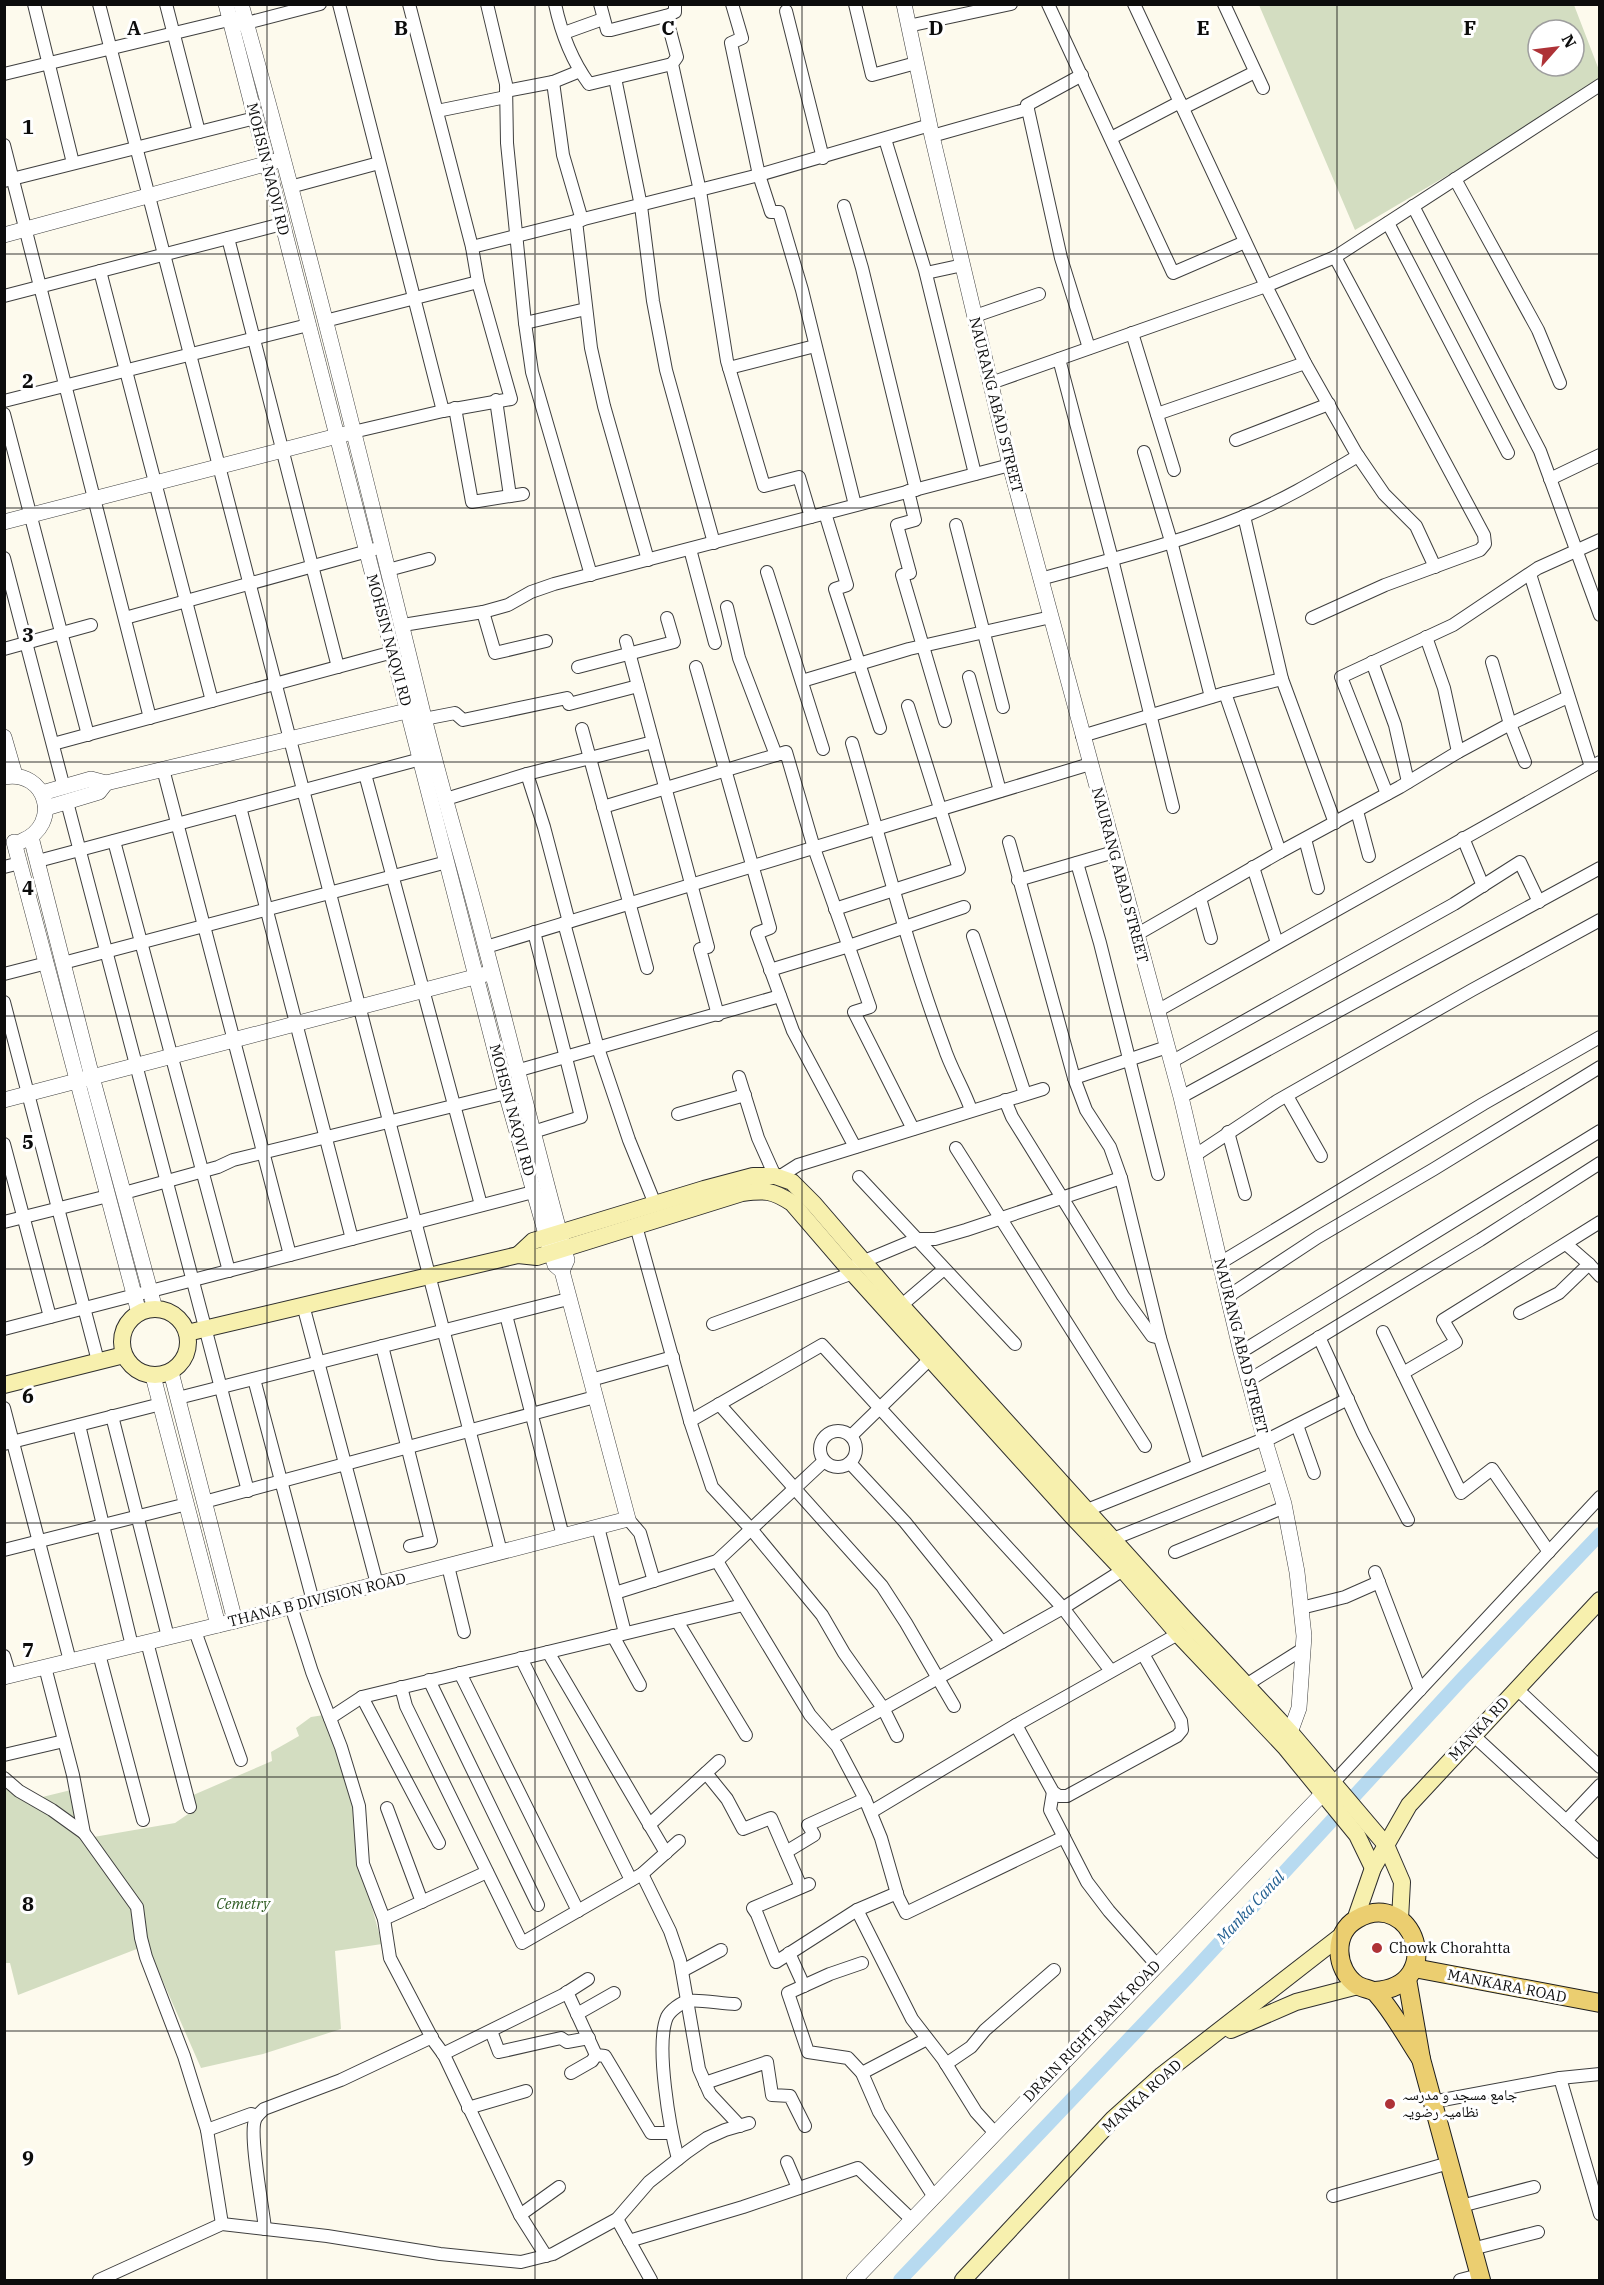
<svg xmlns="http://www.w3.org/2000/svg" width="1604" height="2285" font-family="'IBM Plex Serif','Noto Naskh Arabic',serif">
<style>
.cemetery{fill:#d3ddc1;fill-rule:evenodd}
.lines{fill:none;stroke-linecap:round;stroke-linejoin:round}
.canal{stroke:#b7daf0;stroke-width:14}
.minor-casing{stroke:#3f3f3f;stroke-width:14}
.tertiary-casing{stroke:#3f3f3f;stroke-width:16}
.secondary-casing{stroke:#2e2e2e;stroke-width:18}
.primary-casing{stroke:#1d1d1d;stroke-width:20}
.minor{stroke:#fff;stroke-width:12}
.tertiary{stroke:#fff;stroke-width:15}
.secondary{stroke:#f7f0ae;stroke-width:16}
.primary{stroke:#ebce70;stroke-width:18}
.grid{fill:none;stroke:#0c0c0c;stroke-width:1.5;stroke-opacity:0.55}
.poi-dot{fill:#ae3237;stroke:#fff;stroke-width:2}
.labels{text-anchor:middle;stroke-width:6;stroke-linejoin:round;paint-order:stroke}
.street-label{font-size:15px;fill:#0c0c0c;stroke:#fff}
.park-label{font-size:15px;font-style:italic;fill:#2f5d23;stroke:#fff}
.poi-label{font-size:15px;fill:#0c0c0c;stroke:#fff;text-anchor:start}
.water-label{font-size:16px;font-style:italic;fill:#225f91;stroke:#fff}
.grid-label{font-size:20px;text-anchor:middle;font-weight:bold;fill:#0c0c0c;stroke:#fff;stroke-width:6;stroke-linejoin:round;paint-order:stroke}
</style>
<rect width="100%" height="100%" fill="#fdfaed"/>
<g class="cemetery">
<path d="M1259,5H1574L1599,70V80L1465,165L1355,230ZM1538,30H1574V66H1538Z"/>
<path d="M324,1715L335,1741L355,1807L360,1864L382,1944L335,1951L341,2029L263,2054L201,2068L147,1945L18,1995L10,1963H5L4,1783L30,1800L71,1790L82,1839L175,1823L194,1810L191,1796L272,1761L271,1752L299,1736L296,1728L311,1717Z"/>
</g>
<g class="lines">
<path class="canal" d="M900,2280L1187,1978L1461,1680L1600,1534"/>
<defs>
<g id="minor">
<path d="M34,4L73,163"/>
<path d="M99,4L501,1552"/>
<path d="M166,4L199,132"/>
<path d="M339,4L443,411"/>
<path d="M487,4L506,84L507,143L525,323L532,372L591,575"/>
<path d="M555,4C561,32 573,62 589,84L672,64"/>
<path d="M600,4L607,30H611L669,15L675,12V4"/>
<path d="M732,4L742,38L731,43L759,175L771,212H779L802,290L855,505"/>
<path d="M855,4L872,75L916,63"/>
<path d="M1048,4L1173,273L1245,242"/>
<path d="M1134,4L1266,286L1305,363L1356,453L1384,494L1416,526L1435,567"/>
<path d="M1224,4L1263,88"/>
<path d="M786,11L823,158"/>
<path d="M666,16L677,57L672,64L700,191L727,361L764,486L799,477L811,517"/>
<path d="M239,25L320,4"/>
<path d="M908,26L1011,4"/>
<path d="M564,33L603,19"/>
<path d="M4,74L237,18"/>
<path d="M1082,75L1027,105L1061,258L1089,348"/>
<path d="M615,78L641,206L653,301L666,370L714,543"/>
<path d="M553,82L563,155L582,220"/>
<path d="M506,91L553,82L580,71"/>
<path d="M1183,108L1255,72"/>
<path d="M437,111L506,97"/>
<path d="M932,136L1028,109"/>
<path d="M1111,138L1180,102"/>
<path d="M885,139L925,270L975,474"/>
<path d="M4,145L150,718"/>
<path d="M1455,179L1538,330L1560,383"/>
<path d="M4,181L255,118"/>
<path d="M290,187L379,163"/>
<path d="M844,206L862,268L916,490"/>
<path d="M1413,206L1540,451L1600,615"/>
<path d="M576,221L591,348L604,406L648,560"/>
<path d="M1388,223L1508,453"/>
<path d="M228,238L338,667"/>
<path d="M472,247L759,175L930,125"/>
<path d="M100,271L212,701"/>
<path d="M926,273L963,265"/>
<path d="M4,296L282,224"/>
<path d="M975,316L1039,294"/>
<path d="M325,321L478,282"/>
<path d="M525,323L586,309"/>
<path d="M1132,333L1174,470"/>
<path d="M1059,359L1112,559L1173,807"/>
<path d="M729,368L815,346"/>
<path d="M991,383L1266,286L1335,257L1600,85"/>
<path d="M496,400L510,496"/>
<path d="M4,401L308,325"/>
<path d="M455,408L472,502L523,494"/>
<path d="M4,414L88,735"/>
<path d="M1157,414L1305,363"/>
<path d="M353,432L443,411L511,399L478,282L472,247L409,4"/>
<path d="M1236,440L1329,404"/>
<path d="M1144,452L1171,541L1211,697"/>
<path d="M1550,479L1600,455"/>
<path d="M908,491L915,520L897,525L910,573L902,575L945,721"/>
<path d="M825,513L847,585L835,589L880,728"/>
<path d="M1244,516L1282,679L1335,823"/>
<path d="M956,525L1003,707"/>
<path d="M690,549L715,643"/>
<path d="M4,558L64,788"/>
<path d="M388,570L429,559"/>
<path d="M767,572L823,749"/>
<path d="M1530,574L1591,767"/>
<path d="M1040,579C1109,560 1179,543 1245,516C1284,500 1322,477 1358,456"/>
<path d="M727,607L739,658L776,755"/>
<path d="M483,612L495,653L546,641"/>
<path d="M125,618L375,549"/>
<path d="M1312,618L1385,585L1480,550L1485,544L1484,535L1335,257"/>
<path d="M403,625L483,612L508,605L531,592L554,584L1010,465"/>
<path d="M1426,637L1444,688L1458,752"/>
<path d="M626,641L708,947L700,949L718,1015"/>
<path d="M4,649L91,625"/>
<path d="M1372,662L1395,725L1408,782"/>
<path d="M1492,662L1510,724L1525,762"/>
<path d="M578,667L674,642L667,618"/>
<path d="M696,667L770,928L757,933L793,1031L855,1147"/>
<path d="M969,677L1000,791"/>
<path d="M802,681L909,649L1051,617"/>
<path d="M1225,693L1280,852"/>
<path d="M424,719L455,713L463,720L567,698L569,704L638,686"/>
<path d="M582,729L647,968"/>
<path d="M1082,736L1225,693L1282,679"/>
<path d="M852,743C882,845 907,948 944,1047C951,1069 964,1089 971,1110"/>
<path d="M53,744L393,652"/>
<path d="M163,769L290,1255"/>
<path d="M365,774L481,1205"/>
<path d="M527,774L544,827L569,922"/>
<path d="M1387,794L1341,677L1453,625L1538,568L1600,540"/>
<path d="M446,799L527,774L653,742"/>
<path d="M67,802L248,1491"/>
<path d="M240,807L352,1239"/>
<path d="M603,807L786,752L814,848L870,1007L854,1012L913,1129"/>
<path d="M1357,811L1369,856"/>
<path d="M1463,838L1483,886"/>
<path d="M1305,839L1318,888"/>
<path d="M114,841L229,1271"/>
<path d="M1009,842L1074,1078L1086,1110L1110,1147L1121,1178L1160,1338L1198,1465"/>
<path d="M38,861L421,759"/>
<path d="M1077,863L1100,943L1158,1174"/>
<path d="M4,867L20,863"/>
<path d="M1253,867L1277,943"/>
<path d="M1018,880L1114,852"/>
<path d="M1200,898L1211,938"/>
<path d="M835,909L959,869L908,706"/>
<path d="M564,923L598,1048L629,1140L655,1204"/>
<path d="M1136,935L1280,852L1400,787L1458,752L1510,724L1568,697"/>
<path d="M973,936L1025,1094"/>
<path d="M486,947L1090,764"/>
<path d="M63,963L447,862"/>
<path d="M770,970L849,946L964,907"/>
<path d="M4,974L47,963"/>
<path d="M4,1002L98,1361"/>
<path d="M1157,1011L1600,762"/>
<path d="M1171,1062L1454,904L1520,862L1539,902"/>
<path d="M516,1071L780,996"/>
<path d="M739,1077L758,1138L775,1176"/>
<path d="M1074,1078L1167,1047"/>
<path d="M1287,1096L1321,1156"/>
<path d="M1181,1097L1600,868"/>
<path d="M1005,1100L1012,1117L1123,1296L1152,1336L1160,1338"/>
<path d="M678,1114L745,1095"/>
<path d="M533,1132L581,1117L534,932"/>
<path d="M1228,1132L1245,1194"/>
<path d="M4,1144L50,1317"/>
<path d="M956,1148L1145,1446"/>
<path d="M1194,1156L1277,1101L1472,990L1600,920"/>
<path d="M779,1177L798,1165L1043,1089"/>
<path d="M859,1177L1015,1344"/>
<path d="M124,1193L218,1167L233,1160L506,1093"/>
<path d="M4,1222L108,1196"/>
<path d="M636,1226L690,1421L712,1487L751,1529L822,1615L844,1653L883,1708L897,1736"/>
<path d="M1566,1244L1589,1264L1600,1276"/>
<path d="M1220,1263L1483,1104L1600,1037"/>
<path d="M857,1264L917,1239H935L966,1230L1121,1178"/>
<path d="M1227,1297L1318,1237L1434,1169L1600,1067"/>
<path d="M303,1305L377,1584"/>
<path d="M896,1310L944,1269"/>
<path d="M1520,1313L1559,1293L1589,1264"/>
<path d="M506,1315L563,1536"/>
<path d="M713,1324L853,1273"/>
<path d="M4,1329L533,1192"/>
<path d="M1383,1332L1461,1493L1492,1469L1549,1552"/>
<path d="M1319,1337L1363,1433L1408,1520"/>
<path d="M382,1346L431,1541L410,1546"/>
<path d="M1241,1352L1600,1131"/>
<path d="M1403,1373L1456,1342L1443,1320L1600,1222"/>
<path d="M254,1379L313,1601"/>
<path d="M591,1380L673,1357"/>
<path d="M1249,1380L1480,1240L1600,1163"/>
<path d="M178,1398L568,1299"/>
<path d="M719,1404L882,1586L906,1623L954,1706"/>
<path d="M4,1408L70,1661"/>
<path d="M112,1416L168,1637"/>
<path d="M690,1421L822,1345L1063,1608L1111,1671"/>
<path d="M79,1425L132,1646"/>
<path d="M1297,1425L1314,1473"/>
<circle cx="838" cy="1449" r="18"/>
<path d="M851,1436L930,1359"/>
<path d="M1265,1441L1348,1399"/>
<path d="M4,1444L161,1404"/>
<path d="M850,1463L905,1522L1002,1642"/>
<path d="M204,1502L595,1397"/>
<path d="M1087,1510L1264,1439"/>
<path d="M628,1519L640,1533L654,1581"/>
<path d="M598,1527L625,1633"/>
<path d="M1113,1539L1275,1474"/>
<path d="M4,1550L187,1504"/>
<path d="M1175,1552L1285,1507"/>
<path d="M717,1561L810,1715L837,1746L865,1799L881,1838L898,1897L906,1913L1064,1837"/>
<path d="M448,1566L464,1632"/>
<path d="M1375,1572L1420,1690"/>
<path d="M615,1593L717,1561L824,1461"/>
<path d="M291,1606L312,1672L341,1747L359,1806L363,1864L384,1919L390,1958L433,2040L444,2055L520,2215L546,2256"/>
<path d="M1301,1608L1345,1597L1379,1582"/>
<path d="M677,1621L746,1735"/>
<path d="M195,1631L241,1760"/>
<path d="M613,1636L640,1685"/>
<path d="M147,1642L190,1807"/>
<path d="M548,1652L666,1853"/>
<path d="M99,1654L143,1820"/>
<path d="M4,1656L10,1676"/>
<path d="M521,1658L631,1880"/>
<path d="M45,1667L73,1775L84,1833L137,1907L141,1938L146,1957L184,2056L207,2130L222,2224"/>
<path d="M460,1673L578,1911"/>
<path d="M429,1680L538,1905"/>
<path d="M1246,1685L1303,1649"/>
<path d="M401,1687L406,1706L522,1943L642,1874L679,1841"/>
<path d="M1517,1689L1600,1767"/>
<path d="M362,1697L439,1843"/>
<path d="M330,1718L362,1697L743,1605"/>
<path d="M1016,1725L1053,1792L1059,1796H1067L1177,1736L1182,1730L1181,1721L1143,1654"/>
<path d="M1473,1735L1600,1852"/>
<path d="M831,1738L1063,1608L1123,1570"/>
<path d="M4,1755L64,1741"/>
<path d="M706,1773L727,1799L743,1829L771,1818L801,1887"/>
<path d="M4,1778L19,1791L52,1810L84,1833"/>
<path d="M1332,1784L1600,1497"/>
<path d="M1053,1792L1050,1810L1087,1882L1109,1911L1156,1964"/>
<path d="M387,1808L422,1902"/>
<path d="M871,1812L1016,1725L1178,1634"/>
<path d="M1566,1821L1600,1785"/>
<path d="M649,1825L719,1761"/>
<path d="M786,1852L814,1835L808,1825L865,1799"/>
<path d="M642,1874L670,1931L680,1960L699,2069L710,2094L740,2126"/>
<path d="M809,1884L753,1908L757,1914L776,1962L857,1910L897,1893"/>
<path d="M857,1910L912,2019L943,2059L976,2112L995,2133"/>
<path d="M384,1919L487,1872"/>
<path d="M789,1953L804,1986"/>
<path d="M862,1963L830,1974L788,1993L808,2052L848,2058L862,2073L879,2112L934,2197"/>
<path d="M682,1971L721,1950"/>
<path d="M567,1992L596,2055L605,2056L651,2133H671"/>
<path d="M577,2014L614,1993"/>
<path d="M491,2031L499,2052L561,2038L567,2042L589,2038"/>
<path d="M443,2054L563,1995L588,1979"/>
<path d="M946,2064L971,2047L985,2030L1054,1970"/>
<path d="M571,2073L592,2061L596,2055"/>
<path d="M862,2073L927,2039"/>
<path d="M1560,2078L1600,2214"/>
<path d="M705,2083L767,2062L772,2095L790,2096L805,2126"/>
<path d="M1432,2102L1560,2078L1600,2074"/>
<path d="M468,2108L526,2091"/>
<path d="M207,2130L251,2114L257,2116"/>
<path d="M678,2159C670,2129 655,2045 667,2017C670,2011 681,2002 689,2001C697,1999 724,2004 735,2004"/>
<path d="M787,2162L798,2188"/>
<path d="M1333,2196L1449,2163"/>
<path d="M1461,2206L1534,2187"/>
<path d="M520,2215L559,2187"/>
<path d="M617,2219L651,2280"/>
<path d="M265,2229C263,2208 249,2136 255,2120C256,2116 261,2112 264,2109L341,2080L432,2037"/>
<path d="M629,2241L743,2207L858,2168L912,2220"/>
<path d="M1472,2249L1538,2232"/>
<path d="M99,2280L222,2224L327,2236L440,2254L521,2262L553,2254L617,2219L649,2182L687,2152L707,2138L725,2130L749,2123"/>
<path d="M1460,2280L1479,2275"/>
</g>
<g id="tertiary">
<path d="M241,4C306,237 364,471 421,705C440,786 465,865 485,945C513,1050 538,1155 567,1260L562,1271"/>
<path d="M904,4L932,136L1010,465L1181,1097L1241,1352L1265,1441L1284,1504L1297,1572L1304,1636L1299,1708L1287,1741"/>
<path d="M4,235L276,161"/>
<path d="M4,522L345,434"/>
<path d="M4,737L15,775"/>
<path d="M4,777C47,769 62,825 22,841"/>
<path d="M42,793L91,779L106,783L415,709"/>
<path d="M46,808L99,792L106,783"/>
<path d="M31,837L92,1077L155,1309"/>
<path d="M14,842L139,1313"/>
<path d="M4,1100L486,974"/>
<path d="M171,1372L235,1621"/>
<path d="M153,1376L218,1625"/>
<path d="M4,1677L235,1621L628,1519L562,1271L555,1265L551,1252L506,1093L226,4"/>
<path d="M854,2280L1330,1786"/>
</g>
<g id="secondary">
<path d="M518,1255L533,1241L704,1189L753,1176H775L792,1182L814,1204L901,1305L1185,1619L1290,1732L1386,1845L1402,1882L1400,1919"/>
<circle cx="155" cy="1342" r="33"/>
<path d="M187,1333L518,1255L537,1257L742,1193C765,1190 772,1190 792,1203L848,1268L1070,1514L1123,1570L1178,1634L1285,1747L1357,1835L1373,1868"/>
<path d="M4,1385L124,1355"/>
<path d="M1355,1920L1373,1868L1409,1805L1600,1600"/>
<path d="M1231,2030L1296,2002L1358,1986"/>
<path d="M963,2280L1113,2119L1162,2075L1342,1935"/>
</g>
<g id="primary">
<path d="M1414,1968L1600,2003"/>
<path d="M1407,1979L1421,2059L1481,2280"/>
<path d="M1375,1991C1448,1986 1413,1887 1357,1919C1332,1933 1335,1970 1357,1985C1363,1989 1373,1989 1377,1994C1394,2013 1407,2038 1421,2059"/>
</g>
</defs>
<use href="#minor" class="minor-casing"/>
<use href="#tertiary" class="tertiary-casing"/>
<use href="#secondary" class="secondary-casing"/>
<use href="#primary" class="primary-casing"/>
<use href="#minor" class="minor"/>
<use href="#tertiary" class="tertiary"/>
<use href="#secondary" class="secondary"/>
<use href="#primary" class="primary"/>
</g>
<path class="grid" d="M267,4V2280M535,4V2280M802,4V2280M1069,4V2280M1337,4V2280M4,254H1600M4,508H1600M4,762H1600M4,1016H1600M4,1269H1600M4,1523H1600M4,1777H1600M4,2031H1600"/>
<g class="poi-dot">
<circle cx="1377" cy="1948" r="6"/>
<circle cx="1390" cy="2104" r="6"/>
</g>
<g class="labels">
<g class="street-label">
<text transform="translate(268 169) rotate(76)" y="5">MOHSIN NAQVI RD</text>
<text transform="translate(996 405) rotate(76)" y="5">NAURANG ABAD STREET</text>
<text transform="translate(389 640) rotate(75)" y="5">MOHSIN NAQVI RD</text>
<text transform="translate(1120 875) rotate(75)" y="5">NAURANG ABAD STREET</text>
<text transform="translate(512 1110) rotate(75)" y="5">MOHSIN NAQVI RD</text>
<text transform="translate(1241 1346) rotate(76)" y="5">NAURANG ABAD STREET</text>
<text transform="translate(317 1600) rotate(-14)" y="5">THANA B DIVISION ROAD</text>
<text transform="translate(1479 1729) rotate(-47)" y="5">MANKA RD</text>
<text transform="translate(1507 1986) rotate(11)" y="5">MANKARA ROAD</text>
<text transform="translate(1092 2031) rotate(-46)" y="5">DRAIN RIGHT BANK ROAD</text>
<text transform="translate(1142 2096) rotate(-42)" y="5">MANKA ROAD</text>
</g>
<g class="park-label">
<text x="243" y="1909">Cemetry</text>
</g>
<g class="poi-label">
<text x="1389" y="1953">Chowk Chorahtta</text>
<text x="1402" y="2100">جامع مسجد و مدرسہ<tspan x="1402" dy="17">نظامیہ رضویہ</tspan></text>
</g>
<g class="water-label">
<text transform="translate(1250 1907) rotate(-47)" y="6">Manka Canal</text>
</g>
</g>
<g class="grid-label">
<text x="134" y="35">A</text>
<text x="401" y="35">B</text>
<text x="668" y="35">C</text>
<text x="936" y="35">D</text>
<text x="1203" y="35">E</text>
<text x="1470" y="35">F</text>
<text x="28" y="134">1</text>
<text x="28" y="388">2</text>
<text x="28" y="642">3</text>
<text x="28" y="895">4</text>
<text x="28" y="1149">5</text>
<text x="28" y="1403">6</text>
<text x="28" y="1657">7</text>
<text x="28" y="1911">8</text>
<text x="28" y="2165">9</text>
</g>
<rect width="1604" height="2285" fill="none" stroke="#0c0c0c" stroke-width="12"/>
<g transform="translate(1556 48) rotate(62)"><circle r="28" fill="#ffffff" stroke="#9e9e9e" stroke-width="1.5"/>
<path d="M0-4.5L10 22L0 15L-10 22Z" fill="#ae3237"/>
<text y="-9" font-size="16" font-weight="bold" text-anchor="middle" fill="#0c0c0c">N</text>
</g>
</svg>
